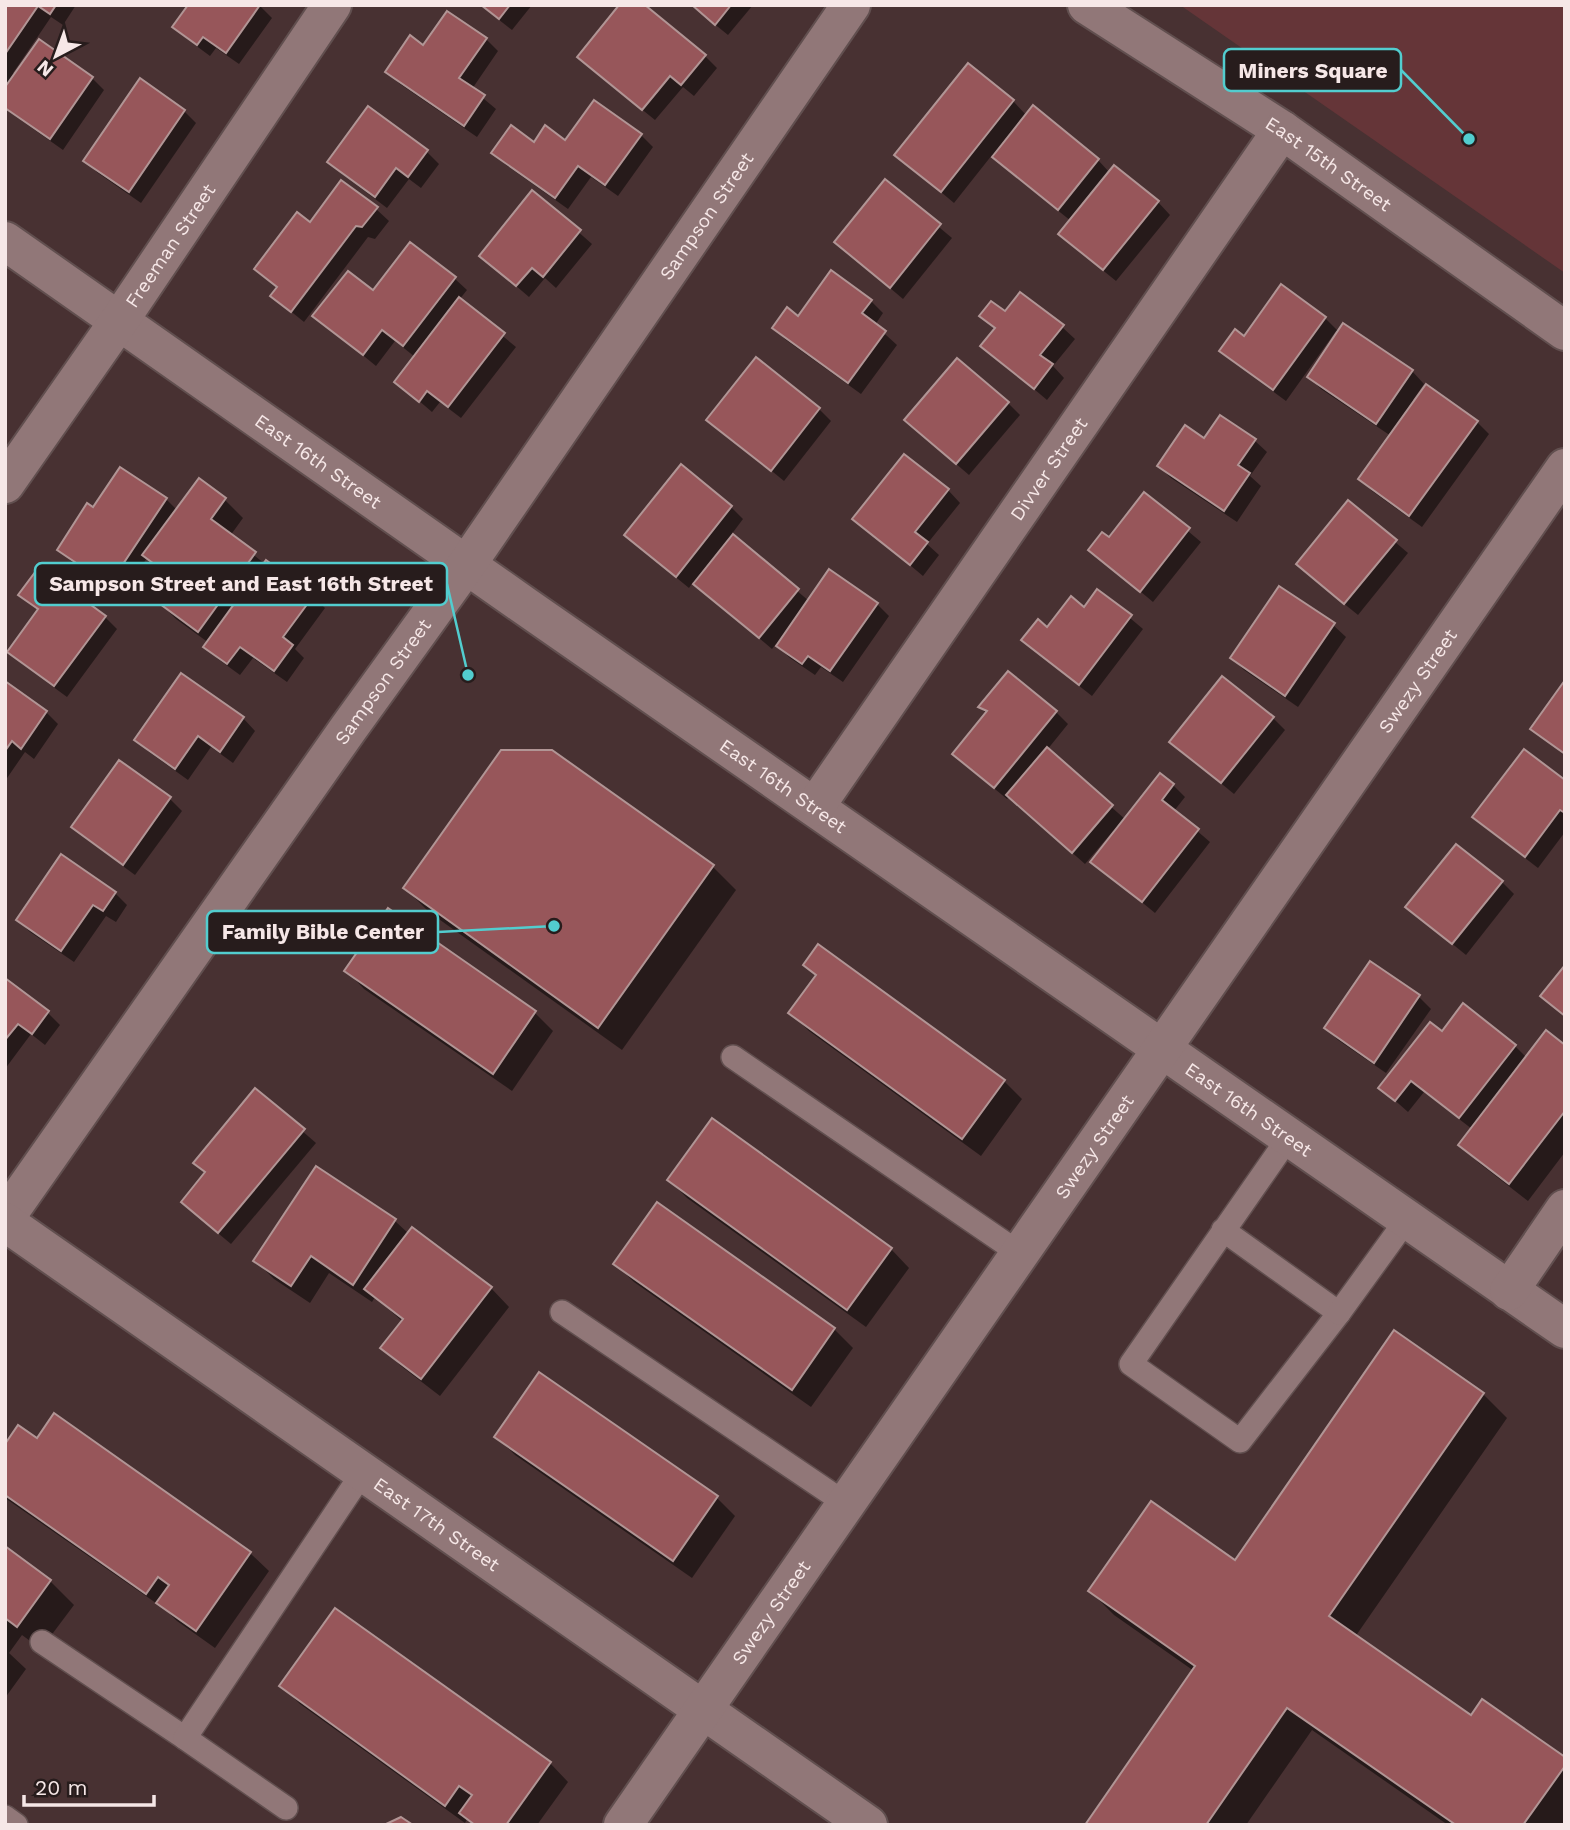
<svg xmlns="http://www.w3.org/2000/svg" width="1570" height="1830" font-family="'Work Sans',sans-serif">
<style>
.green{fill:#653538}
.shadow{fill:#0007}
.building{fill:#97565a;stroke:#b19595;stroke-width:2}
.lines{fill:none;stroke-linecap:round;stroke-linejoin:round}
.lane-casing{stroke:#614f4f;stroke-width:26}
.street-casing{stroke:#614f4f;stroke-width:42}
.lane{stroke:#917778;stroke-width:23}
.street{stroke:#917778;stroke-width:38}
.labels{text-anchor:middle;stroke-width:5;stroke-linejoin:round;paint-order:stroke}
.street-label{font-size:19px;fill:#f6e7e7;stroke:#271c1c}
.leader{fill:none;stroke:#52cdcf;stroke-width:2.5}
.callout-dot{fill:#52cdcf;stroke:#271c1c;stroke-width:2.5}
.callout{fill:#271c1c;stroke:#52cdcf;stroke-width:2.5}
.callout-label{font-size:21px;text-anchor:middle;font-weight:bold;fill:#f6e7e7}
</style>
<rect width="100%" height="100%" fill="#483132"/>
<path class="green" d="M1180,5H1565V273Z"/>
<g class="shadow">
<path d="M5,5H76L63,25L51,17L13,73L92,78L104,90L63,150L5,109Z"/>
<path d="M259,5L272,18L239,64L216,48L210,56L187,39L175,27Z"/>
<path d="M480,5H532L512,30Z"/>
<path d="M691,5H753L728,35Z"/>
<path d="M486,39L498,51L472,89L496,109L477,137L400,84L388,72L424,47Z"/>
<path d="M705,56L717,68L694,96L683,87L655,120L592,69Z"/>
<path d="M1013,101L1027,116L1098,160L1110,173L1158,202L1170,215L1116,281L1073,246L1071,221L1006,169L992,155L954,203L897,155Z"/>
<path d="M184,111L196,123L141,203L98,173L85,161Z"/>
<path d="M641,135L653,147L618,196L591,177L568,209L506,165L494,153L534,144Z"/>
<path d="M427,152L439,164L421,188L409,179L387,208L342,174L330,162Z"/>
<path d="M885,182L952,238L903,299L836,242Z"/>
<path d="M533,192L592,244L556,288L545,278L529,297L481,256Z"/>
<path d="M376,209L389,221L375,239L368,237L304,322L272,296L278,289L256,269L311,224Z"/>
<path d="M454,278L467,290L459,300L516,347L461,418L440,402L432,412L396,381L415,357L395,341L376,366L315,316L373,292Z"/>
<path d="M871,301L883,313L875,325L897,345L861,394L786,340L774,328L798,318Z"/>
<path d="M1006,313L1062,327L1075,339L1053,366L1064,378L1047,400L983,346L995,329L981,316Z"/>
<path d="M1325,318L1339,332L1412,371L1424,384L1413,400L1477,422L1489,434L1422,527L1372,491L1360,478L1391,436L1321,389L1309,377L1338,333L1336,331L1286,401L1234,363L1222,351L1245,338Z"/>
<path d="M1008,403L1020,415L969,475L919,432Z"/>
<path d="M819,409L831,421L784,481L709,420Z"/>
<path d="M1254,440L1267,452L1250,476L1261,486L1237,522L1171,478L1159,466L1205,441Z"/>
<path d="M199,481L225,500L243,518L230,536L265,564L313,596L325,608L295,649L304,658L287,682L253,658L240,675L218,659L206,647L209,643L176,619L158,601L173,581L147,558L122,595L71,561L59,549L94,510L166,499L177,510Z"/>
<path d="M948,490L960,503L927,544L939,555L923,576L855,519Z"/>
<path d="M1145,495L1201,542L1153,602L1091,550L1109,540Z"/>
<path d="M1348,502L1408,553L1358,615L1310,576Z"/>
<path d="M731,507L743,519L731,535L809,601L877,604L889,616L843,682L821,667L815,675L790,658L776,644L772,649L693,582L689,588L639,547Z"/>
<path d="M1098,591L1143,629L1092,696L1036,652L1024,640L1084,609Z"/>
<path d="M21,594L105,617L117,629L67,697L22,664L10,652L39,611Z"/>
<path d="M1333,625L1346,637L1298,707L1244,670L1232,658Z"/>
<path d="M1565,683V756L1532,728Z"/>
<path d="M5,684L46,712L58,724L34,759L25,752L5,781Z"/>
<path d="M980,707L1056,712L1068,724L1047,750L1126,820L1173,785L1185,797L1174,811L1210,842L1155,913L1093,862L1116,833L1113,831L1085,864L1009,797L1007,799L967,766L987,714Z"/>
<path d="M243,718L255,731L233,763L211,747L188,780L149,752L136,740Z"/>
<path d="M1273,718L1285,730L1234,794L1171,742Z"/>
<path d="M120,763L170,799L182,811L135,875L86,839L73,827Z"/>
<path d="M1565,782V832L1538,868L1487,829L1475,817Z"/>
<path d="M712,866L736,890L622,1050L429,912L405,888Z"/>
<path d="M1502,882L1514,894L1466,955L1407,907Z"/>
<path d="M115,893L127,905L116,922L106,916L74,962L30,932L18,920Z"/>
<path d="M1371,963L1419,997L1431,1009L1386,1073L1338,1040L1326,1028Z"/>
<path d="M805,965L1004,1081L1022,1099L981,1156L809,1031L791,1013L817,977Z"/>
<path d="M346,970L535,1013L553,1031L512,1091L364,989Z"/>
<path d="M5,981L48,1013L60,1025L45,1045L31,1034L5,1069Z"/>
<path d="M1515,1046L1527,1058L1565,1047V1152L1528,1201L1479,1163L1460,1144L1472,1129L1424,1092L1408,1112L1381,1088Z"/>
<path d="M255,1090L316,1143L231,1244L195,1214L206,1173Z"/>
<path d="M317,1169L395,1221L409,1234L491,1288L509,1307L440,1396L401,1366L383,1348L403,1322L375,1297L372,1302L329,1273L310,1303L274,1279L256,1261Z"/>
<path d="M669,1180L891,1249L909,1268L866,1327L687,1198Z"/>
<path d="M657,1205L834,1329L853,1348L811,1407L634,1282L615,1264Z"/>
<path d="M539,1374L717,1498L735,1516L692,1578L515,1455L497,1437Z"/>
<path d="M1483,1394L1507,1418L1355,1637L1472,1717L1565,1760L1564,1825H1448L1312,1730L1246,1825H1087L1194,1671L1114,1615L1090,1591L1236,1562Z"/>
<path d="M37,1440L250,1553L269,1571L215,1648L177,1621L166,1610L5,1498V1447Z"/>
<path d="M5,1549L50,1581L74,1605L41,1649L22,1635L9,1653L26,1669L5,1698Z"/>
<path d="M282,1686L550,1763L568,1782L537,1825H473L467,1819L465,1823L300,1704Z"/>
</g>
<g class="building">
<path d="M5,5H56L50,14L38,6L5,54Z"/>
<path d="M188,5H260L226,53L203,37L197,45L172,27Z"/>
<path d="M481,5H510L499,19Z"/>
<path d="M619,5H645L706,55L681,85L670,76L642,110L577,57Z"/>
<path d="M692,5H731L715,25Z"/>
<path d="M447,11L487,38L459,78L485,95L464,126L385,72L410,35L423,45Z"/>
<path d="M39,39L93,77L50,139L5,108V87Z"/>
<path d="M968,63L1014,100L941,192L894,155Z"/>
<path d="M140,78L185,110L129,192L83,161Z"/>
<path d="M594,100L642,134L605,185L578,166L555,198L491,153L511,125L534,142L545,125L565,140Z"/>
<path d="M1033,105L1099,159L1058,210L992,157Z"/>
<path d="M368,106L428,150L408,177L396,168L375,197L327,162Z"/>
<path d="M1114,165L1159,201L1103,270L1058,234Z"/>
<path d="M885,179L941,224L890,288L834,242Z"/>
<path d="M341,180L378,207L362,227L356,226L291,312L270,296L277,287L254,269L297,212L310,222Z"/>
<path d="M532,190L581,230L543,277L532,268L516,286L479,256Z"/>
<path d="M410,242L456,277L403,346L382,330L363,355L312,316L348,271L373,290Z"/>
<path d="M831,270L872,300L862,313L886,331L848,383L772,328L787,307L798,316Z"/>
<path d="M1281,284L1326,317L1273,390L1219,351L1235,329L1244,336Z"/>
<path d="M1020,292L1064,325L1040,355L1053,364L1034,389L980,346L995,328L979,316L991,301L1005,311Z"/>
<path d="M459,297L505,333L448,407L427,391L419,402L394,382Z"/>
<path d="M1343,323L1413,370L1376,424L1307,377Z"/>
<path d="M756,357L820,408L771,471L706,420Z"/>
<path d="M957,358L1009,402L956,464L904,420Z"/>
<path d="M1426,384L1478,421L1409,516L1358,479Z"/>
<path d="M1220,415L1256,439L1238,465L1250,473L1224,511L1157,466L1185,425L1204,438Z"/>
<path d="M904,454L949,489L915,532L928,542L910,565L852,519Z"/>
<path d="M681,464L732,506L676,577L624,535Z"/>
<path d="M120,467L167,498L109,585L57,550L87,503L93,507Z"/>
<path d="M199,478L226,498L211,519L256,552L198,632L156,601L173,578L142,555Z"/>
<path d="M1144,492L1190,528L1140,592L1088,550L1102,532L1109,537Z"/>
<path d="M1348,500L1397,540L1344,604L1296,564Z"/>
<path d="M733,534L799,589L759,638L693,584Z"/>
<path d="M266,560L314,595L283,637L293,645L274,671L240,647L227,664L203,647Z"/>
<path d="M39,567L106,616L54,686L7,652L38,609L18,595Z"/>
<path d="M829,569L878,603L830,671L808,656L802,664L776,646Z"/>
<path d="M1279,586L1335,623L1285,696L1230,658Z"/>
<path d="M1097,589L1132,615L1079,685L1021,640L1038,619L1047,627L1071,596L1084,607Z"/>
<path d="M1008,671L1057,711L994,788L952,754L987,711L978,707Z"/>
<path d="M181,673L244,717L220,752L198,736L175,769L134,740Z"/>
<path d="M1222,676L1274,717L1221,783L1169,742Z"/>
<path d="M1565,680V754L1530,729Z"/>
<path d="M5,681L47,711L21,749L12,741L5,751Z"/>
<path d="M1047,747L1113,805L1072,853L1006,795Z"/>
<path d="M1524,749L1565,780V813L1560,810L1525,857L1472,817Z"/>
<path d="M501,750H552L714,865L598,1028L403,888Z"/>
<path d="M119,760L171,797L123,865L71,827Z"/>
<path d="M1160,773L1174,784L1162,800L1199,829L1142,902L1090,862Z"/>
<path d="M1456,844L1503,881L1452,944L1405,907Z"/>
<path d="M61,854L116,892L103,911L93,905L61,951L16,920Z"/>
<path d="M388,908L536,1011L493,1074L344,971Z"/>
<path d="M818,944L1005,1080L962,1139L788,1013L816,975L803,965Z"/>
<path d="M1370,961L1420,995L1374,1063L1324,1028Z"/>
<path d="M1565,965V1016L1540,996Z"/>
<path d="M5,978L49,1011L32,1034L18,1024L5,1040Z"/>
<path d="M1463,1003L1516,1045L1459,1118L1411,1081L1395,1101L1378,1088L1430,1022L1442,1031Z"/>
<path d="M1546,1030L1565,1045V1111L1509,1184L1458,1145Z"/>
<path d="M255,1088L305,1129L218,1233L181,1202L205,1172L193,1163Z"/>
<path d="M712,1118L892,1248L847,1310L667,1180Z"/>
<path d="M316,1166L396,1219L353,1285L311,1256L291,1286L253,1261Z"/>
<path d="M657,1202L835,1328L792,1390L613,1264Z"/>
<path d="M412,1227L492,1287L421,1379L380,1348L403,1319L364,1289Z"/>
<path d="M1394,1330L1484,1393L1329,1616L1471,1715L1482,1699L1565,1757V1766L1523,1825H1456L1287,1708L1206,1825H1085L1195,1666L1088,1591L1151,1501L1235,1560Z"/>
<path d="M539,1372L718,1496L673,1561L494,1437Z"/>
<path d="M54,1413L251,1552L196,1631L156,1603L169,1585L158,1577L146,1594L5,1495V1444L18,1425L37,1438Z"/>
<path d="M5,1546L51,1580L17,1627L5,1618Z"/>
<path d="M335,1608L551,1762L506,1825H475L459,1813L472,1795L459,1786L445,1806L279,1686Z"/>
<path d="M401,1817L413,1825H384Z"/>
</g>
<g class="lines">
<defs>
<g id="lane">
<path d="M733,1057L1019,1253"/>
<path d="M1223,1230L1339,1313L1240,1441L1131,1364L1289,1137"/>
<path d="M562,1312L845,1503"/>
<path d="M1339,1313L1407,1219"/>
<path d="M42,1642L185,1738"/>
<path d="M286,1808L185,1738L363,1472"/>
<path d="M5,1817L16,1825"/>
</g>
<g id="street">
<path id="s1" d="M1087,5L1282,130L1565,331"/>
<path id="s2" d="M5,241L525,606L1565,1329"/>
<path id="s3" d="M5,484L119,321L332,5"/>
<path id="s4" d="M815,807L1282,130"/>
<path id="s5" d="M5,1218L348,729L467,564L851,5"/>
<path id="s6" d="M5,1222L868,1825"/>
<path d="M1509,1291L1565,1209"/>
<path id="s7" d="M623,1825L1565,468"/>
</g>
</defs>
<use href="#lane" class="lane-casing"/>
<use href="#street" class="street-casing"/>
<use href="#lane" class="lane"/>
<use href="#street" class="street"/>
</g>
<g class="labels">
<g class="street-label">
<text dy="7" stroke="none"><textPath href="#s1" startOffset="289">East 15th Street</textPath></text>
<text dy="7" stroke="none"><textPath href="#s5" startOffset="1223">Sampson Street</textPath></text>
<text dy="7" stroke="none"><textPath href="#s3" startOffset="290">Freeman Street</textPath></text>
<text dy="7" stroke="none"><textPath href="#s2" startOffset="383">East 16th Street</textPath></text>
<text dy="7" stroke="none"><textPath href="#s4" startOffset="411">Divver Street</textPath></text>
<text dy="7" stroke="none"><textPath href="#s7" startOffset="1393">Swezy Street</textPath></text>
<text dy="7" stroke="none"><textPath href="#s5" startOffset="656">Sampson Street</textPath></text>
<text dy="7" stroke="none"><textPath href="#s2" startOffset="950">East 16th Street</textPath></text>
<text dy="7" stroke="none"><textPath href="#s2" startOffset="1517">East 16th Street</textPath></text>
<text dy="7" stroke="none"><textPath href="#s7" startOffset="826">Swezy Street</textPath></text>
<text dy="7" stroke="none"><textPath href="#s6" startOffset="527">East 17th Street</textPath></text>
<text dy="7" stroke="none"><textPath href="#s7" startOffset="259">Swezy Street</textPath></text>
</g>
</g>
<path class="leader" d="M1469 139L1401 70M468 675L447 584M554 926L438 932"/>
<g class="callout-dot">
<circle cx="1469" cy="139" r="7"/>
<circle cx="468" cy="675" r="7"/>
<circle cx="554" cy="926" r="7"/>
</g>
<g class="callout">
<rect x="1224" y="49" width="177" height="42" rx="7"/>
<rect x="35" y="563" width="412" height="42" rx="7"/>
<rect x="207" y="911" width="231" height="42" rx="7"/>
</g>
<g class="callout-label">
<text x="1313" y="78">Miners Square</text>
<text x="241" y="591">Sampson Street and East 16th Street</text>
<text x="323" y="939">Family Bible Center</text>
</g>
<rect width="1570" height="1830" fill="none" stroke="#f6e7e7" stroke-width="14"/>
<g transform="translate(56 56) rotate(221)" stroke="#271c1c" stroke-width="5" paint-order="stroke">
<path d="M0-5L12 26L0 18L-12 26Z" fill="#f6e7e7"/>
<text y="-10" font-size="19" font-weight="bold" text-anchor="middle" fill="#f6e7e7">N</text>
</g>
<path d="M24 1795v10h130v-10" fill="none" stroke="#f6e7e7" stroke-width="3.5"/>
<text x="35" y="1795" font-size="21" fill="#f6e7e7" stroke="#271c1c" stroke-width="5" paint-order="stroke">20 m</text>
</svg>
